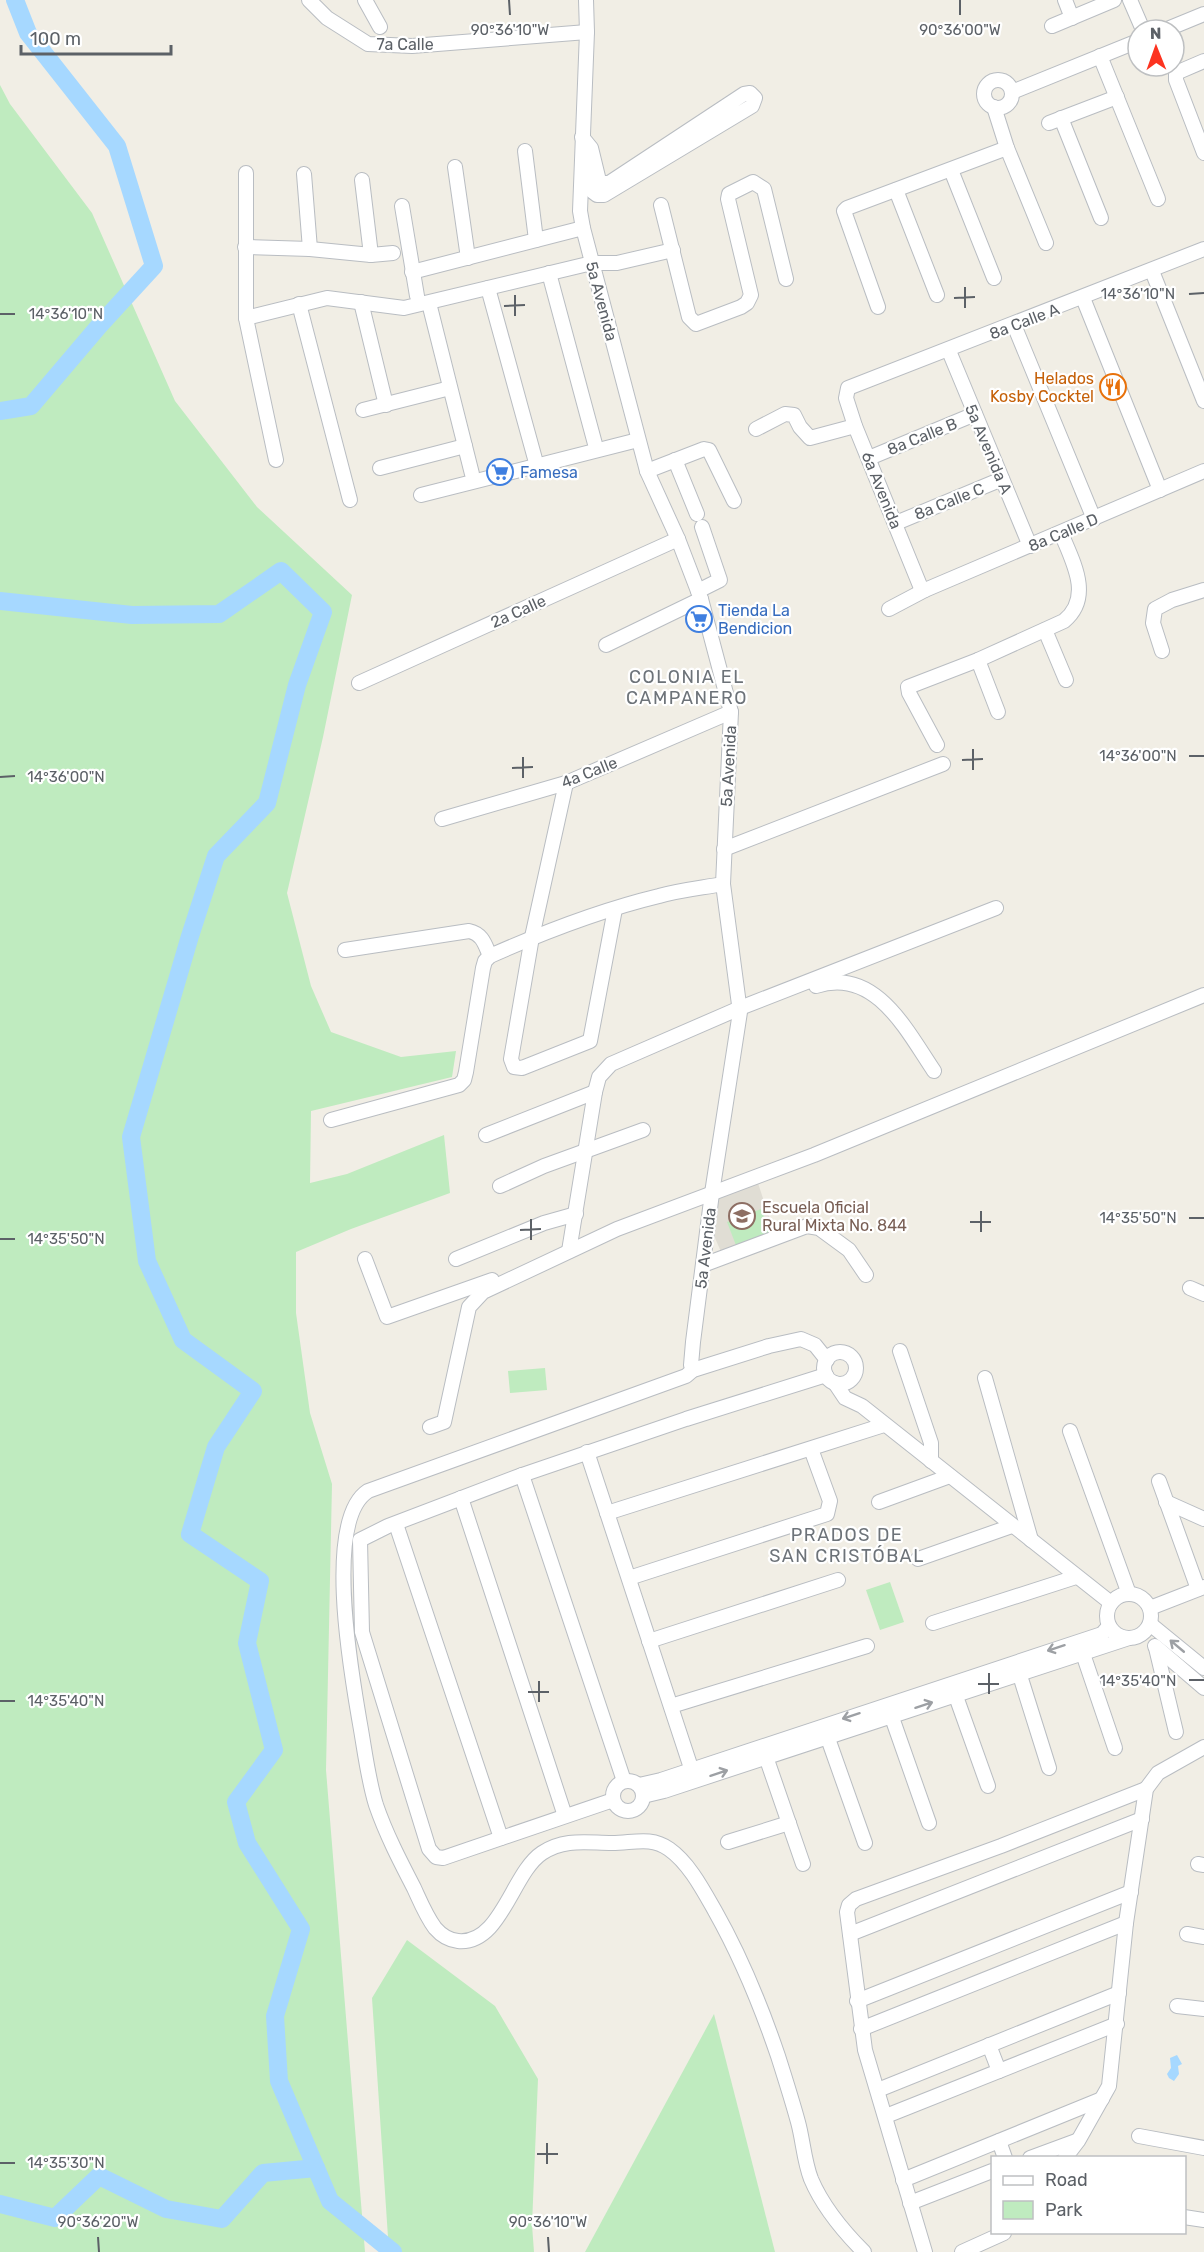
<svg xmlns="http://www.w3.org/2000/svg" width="1204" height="2252" font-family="Rubik,sans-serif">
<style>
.education{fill:#e0ddd4}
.green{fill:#bfebbf}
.water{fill:#a6d8ff}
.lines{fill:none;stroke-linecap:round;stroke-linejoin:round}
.river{stroke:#a6d8ff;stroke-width:18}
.minor-casing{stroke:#b9bdc2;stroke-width:16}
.minor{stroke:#fff;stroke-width:14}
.oneway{stroke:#9da0a4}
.ticks{fill:none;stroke:#5c6167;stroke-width:2}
.labels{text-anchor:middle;stroke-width:4.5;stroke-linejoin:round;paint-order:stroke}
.street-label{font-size:16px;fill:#5c6167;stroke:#fff}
.food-label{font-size:16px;fill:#c56008;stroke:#fff;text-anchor:end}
.shop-label{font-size:16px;fill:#366cbe;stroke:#fff;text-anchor:start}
.education-label{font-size:16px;fill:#785e54;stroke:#fff;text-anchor:start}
.neighbourhood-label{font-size:18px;letter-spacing:1.5px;fill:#6d7379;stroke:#fff}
.ticks-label{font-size:15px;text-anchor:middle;fill:#5c6167;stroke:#fff;stroke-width:4.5;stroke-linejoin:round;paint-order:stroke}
</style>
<rect width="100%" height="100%" fill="#f1eee5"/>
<path class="education" d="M757,1180L775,1235L722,1254L715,1238L714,1197Z"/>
<g class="green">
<path d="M0,85L10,104L92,213L175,401L257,507L352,595L323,737L287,893L311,986L331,1032L401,1057L456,1051L452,1077L311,1111L310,1183L347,1174L444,1135L450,1193L351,1229L296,1252V1313L310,1413L332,1484L326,1770L365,2252H0Z"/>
<path d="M761,1209L772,1235L737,1248L727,1222Z"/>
<path d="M545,1368L547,1390L510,1393L508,1371Z"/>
<path d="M890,1582L904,1622L880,1630L866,1590Z"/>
<path d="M407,1940L495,2006L538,2079L532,2225L534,2252H389L372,1998Z"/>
<path d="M714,2014L775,2252H585Z"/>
</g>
<path class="water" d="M1177,2055L1182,2064L1178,2066L1179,2074L1174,2081L1169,2078L1167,2074L1171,2068L1170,2058Z"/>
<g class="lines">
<g class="river">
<path d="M0,411L31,406L99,326L154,266L117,146L28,33L15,0"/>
<path d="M0,601L132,615L219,614L281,571L323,612L297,685L267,803L216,856L190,936L131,1137L147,1261L183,1340L253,1391L216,1447L190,1534L260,1581L247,1643L274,1750L236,1802L247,1843L301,1929L275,2016L279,2081L330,2201L393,2252"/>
<path d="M0,2204L55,2218L99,2176L166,2209L222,2219L263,2173L316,2168"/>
</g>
<defs>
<g id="minor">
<path d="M309,0L327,18L368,44L412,46L587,32"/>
<path d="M365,0L380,27"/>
<path d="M586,0L587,32L580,211L583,228L647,471L678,539L701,599L731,712L723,884L740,1012L712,1193L693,1342L691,1365L693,1370"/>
<path d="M1065,0L1072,18"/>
<path d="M1130,0L1143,30"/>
<path d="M1052,26L1114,0"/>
<path d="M1165,30L1204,14"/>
<path d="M1100,56L1158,199"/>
<path d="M1204,61L1176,73V80L1204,153"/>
<circle cx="998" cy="94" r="14"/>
<path d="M1012,92L1138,41"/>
<path d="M750,93L755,98L752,106L604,195H597L593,192C587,174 589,155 582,137L591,148L599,181L600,183H609L744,94Z"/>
<path d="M994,107L1007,148L1046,243"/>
<path d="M1061,118L1101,218"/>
<path d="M1049,123L1117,97"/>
<path d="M525,151L536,240"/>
<path d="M455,167L468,258"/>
<path d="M951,170L994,278"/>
<path d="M246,173V318L276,460"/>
<path d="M304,174L310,249"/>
<path d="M362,180L371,255"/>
<path d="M896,190L937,295"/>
<path d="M661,205L689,317L696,324L741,307L747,303L751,295L728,199L729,194L753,182L764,189L786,279"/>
<path d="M402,206L417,296"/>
<path d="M245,247L310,249L371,255L393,253"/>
<path d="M1204,249L848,388L846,398L855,426L921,588L925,590L1204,471"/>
<path d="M1152,271L1204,401"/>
<path d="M412,272L583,228"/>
<path d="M549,273L595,444"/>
<path d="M488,288L535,459"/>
<path d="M1083,298L1160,490"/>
<path d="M361,302L386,405"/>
<path d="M429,303L472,474"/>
<path d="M299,304L350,500"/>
<path d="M878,307L844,211L847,208L1007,148"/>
<path d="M246,318L327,298L404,308L592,263H617L673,250"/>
<path d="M1014,325L1094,519"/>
<path d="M949,351L1030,546"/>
<path d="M363,410L450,388"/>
<path d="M756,429L785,414L794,415L800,427L810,438L855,426"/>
<path d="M869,458L975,414"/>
<path d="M675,460L697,514"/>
<path d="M380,468L465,446"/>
<path d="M647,471L704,449L709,450L734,501"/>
<path d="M421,495L638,440"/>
<path d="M896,523L1002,479"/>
<path d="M698,591L720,580L702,527"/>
<path d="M889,609L925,590"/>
<path d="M1045,630L1066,680"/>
<path d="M606,645L701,599"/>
<path d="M1162,651L1153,623L1155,609L1172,600L1204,590"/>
<path d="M978,660L998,712"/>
<path d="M359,683L678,539"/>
<path d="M937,745L909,693L908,687L978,660L1064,621C1093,597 1073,562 1061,533"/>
<path d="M566,783L532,937L511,1059L514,1067L522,1068L590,1041L615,909"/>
<path d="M442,819L566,783L731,712"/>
<path d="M724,849L943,764"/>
<path d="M345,950L469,931C483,934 485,945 490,956"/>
<path d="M816,986C875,966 907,1031 934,1071"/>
<path d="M331,1120L459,1085L464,1080L466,1072L483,968L485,961L490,956C544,932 601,910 659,896C680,890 701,888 723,884"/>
<path d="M486,1135L595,1092"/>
<path d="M500,1186L544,1166L643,1130"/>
<path d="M569,1251L595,1092L599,1077L611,1064L740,1008L996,908"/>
<path d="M365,1259L387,1317L492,1280"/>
<path d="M456,1259L544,1223L576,1214"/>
<path d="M703,1265L807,1226L819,1228L849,1250L866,1275"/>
<path d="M1190,1288L1204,1294"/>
<path d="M900,1351L931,1443V1461"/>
<circle cx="840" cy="1368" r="16"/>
<path d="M827,1360L815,1345L801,1339L769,1346L693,1370L686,1376L368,1491C323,1520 352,1677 360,1724C365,1752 368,1779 376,1805C386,1834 400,1861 414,1888C420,1901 426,1916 435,1928C441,1935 448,1940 458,1941C501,1945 512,1873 542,1853C565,1838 587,1843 612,1843C633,1843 651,1836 669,1849C689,1863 703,1890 715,1911C741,1957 761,2006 778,2056C785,2078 792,2100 798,2122C803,2140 804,2161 811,2179C822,2205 844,2232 864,2252"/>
<path d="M985,1378L1031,1540"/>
<path d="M835,1383L845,1398L862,1406L1111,1603"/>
<path d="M430,1427L444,1422L469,1307L483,1292L617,1229L814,1155L1204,995"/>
<path d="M1070,1431L1129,1594"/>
<path d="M587,1452L694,1777"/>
<path d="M522,1475L624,1781"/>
<path d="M1159,1481L1198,1589"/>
<path d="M461,1498L565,1816"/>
<path d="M879,1502L950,1476"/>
<path d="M1166,1502L1204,1519"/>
<path d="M607,1513L884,1425"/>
<path d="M396,1524L501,1838"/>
<path d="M918,1559L1012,1526"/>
<path d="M629,1578L827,1514L830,1501L811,1449"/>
<circle cx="1129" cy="1616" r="22"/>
<path d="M1150,1608L1204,1587"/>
<path d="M933,1623L1076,1577"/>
<path d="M1150,1624L1204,1668"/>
<path d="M649,1641L838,1580"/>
<path d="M1080,1645L1115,1748"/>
<path d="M1155,1646L1204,1688"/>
<path d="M1156,1648L1176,1732"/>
<path d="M1017,1666L1049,1768"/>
<path d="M953,1688L988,1786"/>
<path d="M671,1706L867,1646"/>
<path d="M889,1709L929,1823"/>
<path d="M825,1730L865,1843"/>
<path d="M764,1751L803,1864"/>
<circle cx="628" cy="1796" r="15"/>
<path d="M639,1785L661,1780L1102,1634L1109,1626"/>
<path d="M643,1796L664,1791L1129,1638"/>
<path d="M613,1800L443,1858L436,1857L429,1849L362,1632L360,1540L388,1526L522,1475L686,1419L826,1375"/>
<path d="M728,1842L789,1823"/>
<path d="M1198,1864L1204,1865"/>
<path d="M850,1934L1142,1819"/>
<path d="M1187,1934L1204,1937"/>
<path d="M857,2001L1131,1892"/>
<path d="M1177,2006L1204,2009"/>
<path d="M861,2029L1126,1923"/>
<path d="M989,2045L999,2071"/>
<path d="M878,2090L1119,1993"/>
<path d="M886,2116L1117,2024"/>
<path d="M1139,2136L1204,2148"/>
<path d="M999,2141L1005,2158"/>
<path d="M1030,2158L1076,2141"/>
<path d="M1065,2158L1078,2141L1109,2086L1126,1923L1146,1789L1158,1773L1204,1747"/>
<path d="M903,2180L1102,2099"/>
<path d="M910,2203L992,2171"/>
<path d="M1184,2217L1204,2220"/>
<path d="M925,2252L865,2050L847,1912L849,1905L856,1899L1001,1846L1146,1789"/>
<path d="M962,2252L1004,2233"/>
</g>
</defs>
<use href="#minor" class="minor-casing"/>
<use href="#minor" class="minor"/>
</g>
<defs><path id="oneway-shaft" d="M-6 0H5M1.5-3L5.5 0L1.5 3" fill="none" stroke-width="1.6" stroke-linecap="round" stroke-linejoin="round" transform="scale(1.5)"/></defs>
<g class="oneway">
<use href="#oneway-shaft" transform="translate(1177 1646) rotate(-140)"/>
<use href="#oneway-shaft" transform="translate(1056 1648) rotate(162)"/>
<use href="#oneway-shaft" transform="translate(924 1705) rotate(-18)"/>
<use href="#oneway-shaft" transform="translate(851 1716) rotate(162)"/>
<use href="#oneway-shaft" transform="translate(719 1773) rotate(-18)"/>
</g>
<path class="ticks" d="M509,0L510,15M960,0V15M965,287V308M1189,294L1204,293M515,295V316M954,298L975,297M504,306L525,305M0,314H15M973,749V770M1189,756H1204M523,757V778M962,760L983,759M512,768L533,767M0,777L15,776M981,1211V1232M1189,1218H1204M531,1219V1240M970,1222H991M520,1230L541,1229M0,1239H15M989,1673V1694M1189,1680H1204M539,1681V1702M978,1684H999M528,1692H549M0,1701H15M547,2143V2164M537,2154H558M0,2163H15M98,2237L99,2252M548,2237L549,2252"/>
<defs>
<symbol id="restaurant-ring" viewBox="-11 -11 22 22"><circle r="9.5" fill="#fff" stroke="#e8710a" stroke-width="1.5"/><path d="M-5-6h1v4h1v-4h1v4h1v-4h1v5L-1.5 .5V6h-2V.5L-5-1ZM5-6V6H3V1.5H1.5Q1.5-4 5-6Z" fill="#e8710a"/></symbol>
<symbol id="supermarket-ring" viewBox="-11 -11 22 22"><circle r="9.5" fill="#fff" stroke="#3f7fe0" stroke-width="1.5"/><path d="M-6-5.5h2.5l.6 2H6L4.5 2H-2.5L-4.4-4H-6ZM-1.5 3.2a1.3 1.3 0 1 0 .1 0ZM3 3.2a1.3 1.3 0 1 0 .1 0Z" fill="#3f7fe0"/></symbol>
<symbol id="school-ring" viewBox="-11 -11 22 22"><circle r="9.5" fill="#fff" stroke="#8d6e63" stroke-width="1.5"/><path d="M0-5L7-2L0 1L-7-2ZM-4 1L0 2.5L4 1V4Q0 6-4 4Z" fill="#8d6e63"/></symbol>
</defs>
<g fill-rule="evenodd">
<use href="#restaurant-ring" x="1098" y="372" width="30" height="30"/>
<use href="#supermarket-ring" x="485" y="457" width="30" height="30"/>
<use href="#supermarket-ring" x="684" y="604" width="30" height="30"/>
<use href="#school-ring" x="727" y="1201" width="30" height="30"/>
</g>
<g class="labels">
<g class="street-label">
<text x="405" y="50">7a Calle</text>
<text transform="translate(602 301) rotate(75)" y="6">5a Avenida</text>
<text transform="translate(1024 321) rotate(-21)" y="6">8a Calle A</text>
<text transform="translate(922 436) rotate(-22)" y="6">8a Calle B</text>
<text transform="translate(989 449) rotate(67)" y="6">5a Avenida A</text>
<text transform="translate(882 490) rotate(68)" y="6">6a Avenida</text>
<text transform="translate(949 501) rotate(-22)" y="6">8a Calle C</text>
<text transform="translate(1063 532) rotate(-23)" y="6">8a Calle D</text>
<text transform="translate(518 611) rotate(-24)" y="6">2a Calle</text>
<text transform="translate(728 766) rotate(-87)" y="6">5a Avenida</text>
<text transform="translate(589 772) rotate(-22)" y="6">4a Calle</text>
<text transform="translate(705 1248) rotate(-83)" y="6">5a Avenida</text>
</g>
<g class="food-label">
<text x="1094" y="384">Helados<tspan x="1094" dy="18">Kosby Cocktel</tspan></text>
</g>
<g class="shop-label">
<text x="520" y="478">Famesa</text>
<text x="718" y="616">Tienda La<tspan x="718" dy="18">Bendicion</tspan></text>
</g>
<g class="education-label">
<text x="762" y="1213">Escuela Oficial<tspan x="762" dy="18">Rural Mixta No. 844</tspan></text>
</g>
<g class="neighbourhood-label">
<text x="687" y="683">COLONIA EL<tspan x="687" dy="21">CAMPANERO</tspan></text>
<text x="847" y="1541">PRADOS DE<tspan x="847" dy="21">SAN CRISTÓBAL</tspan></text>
</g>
</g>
<g class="ticks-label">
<text x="510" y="35">90°36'10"W</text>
<text x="960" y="35">90°36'00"W</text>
<text x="1138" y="299">14°36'10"N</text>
<text x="66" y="319">14°36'10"N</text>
<text x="1138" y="761">14°36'00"N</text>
<text x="66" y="782">14°36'00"N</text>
<text x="1138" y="1223">14°35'50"N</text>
<text x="66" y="1244">14°35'50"N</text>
<text x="1138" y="1686">14°35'40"N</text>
<text x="66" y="1706">14°35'40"N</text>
<text x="66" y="2168">14°35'30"N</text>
<text x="98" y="2227">90°36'20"W</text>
<text x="548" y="2227">90°36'10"W</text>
</g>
<rect x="991" y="2156" width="195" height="78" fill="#ffffff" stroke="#bec0c2" stroke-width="1.5"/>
<rect x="1003" y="2176" width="30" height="9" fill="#ffffff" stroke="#bec0c2" stroke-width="1.5"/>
<text x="1045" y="2186" font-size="18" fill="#5c6167">Road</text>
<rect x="1003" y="2201" width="30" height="18" fill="#bfebbf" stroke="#bec0c2" stroke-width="1.5"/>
<text x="1045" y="2216" font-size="18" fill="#5c6167">Park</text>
<g transform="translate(1156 48) rotate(359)"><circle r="28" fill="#ffffff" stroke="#bec0c2" stroke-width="1.5"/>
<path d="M0-4.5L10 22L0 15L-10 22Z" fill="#fc3320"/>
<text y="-9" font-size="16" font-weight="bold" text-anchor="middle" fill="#5c6167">N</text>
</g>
<path d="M21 45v9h150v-9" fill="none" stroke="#5c6167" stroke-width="3"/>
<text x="30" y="45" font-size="18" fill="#5c6167" stroke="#ffffff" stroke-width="4.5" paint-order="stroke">100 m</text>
</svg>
